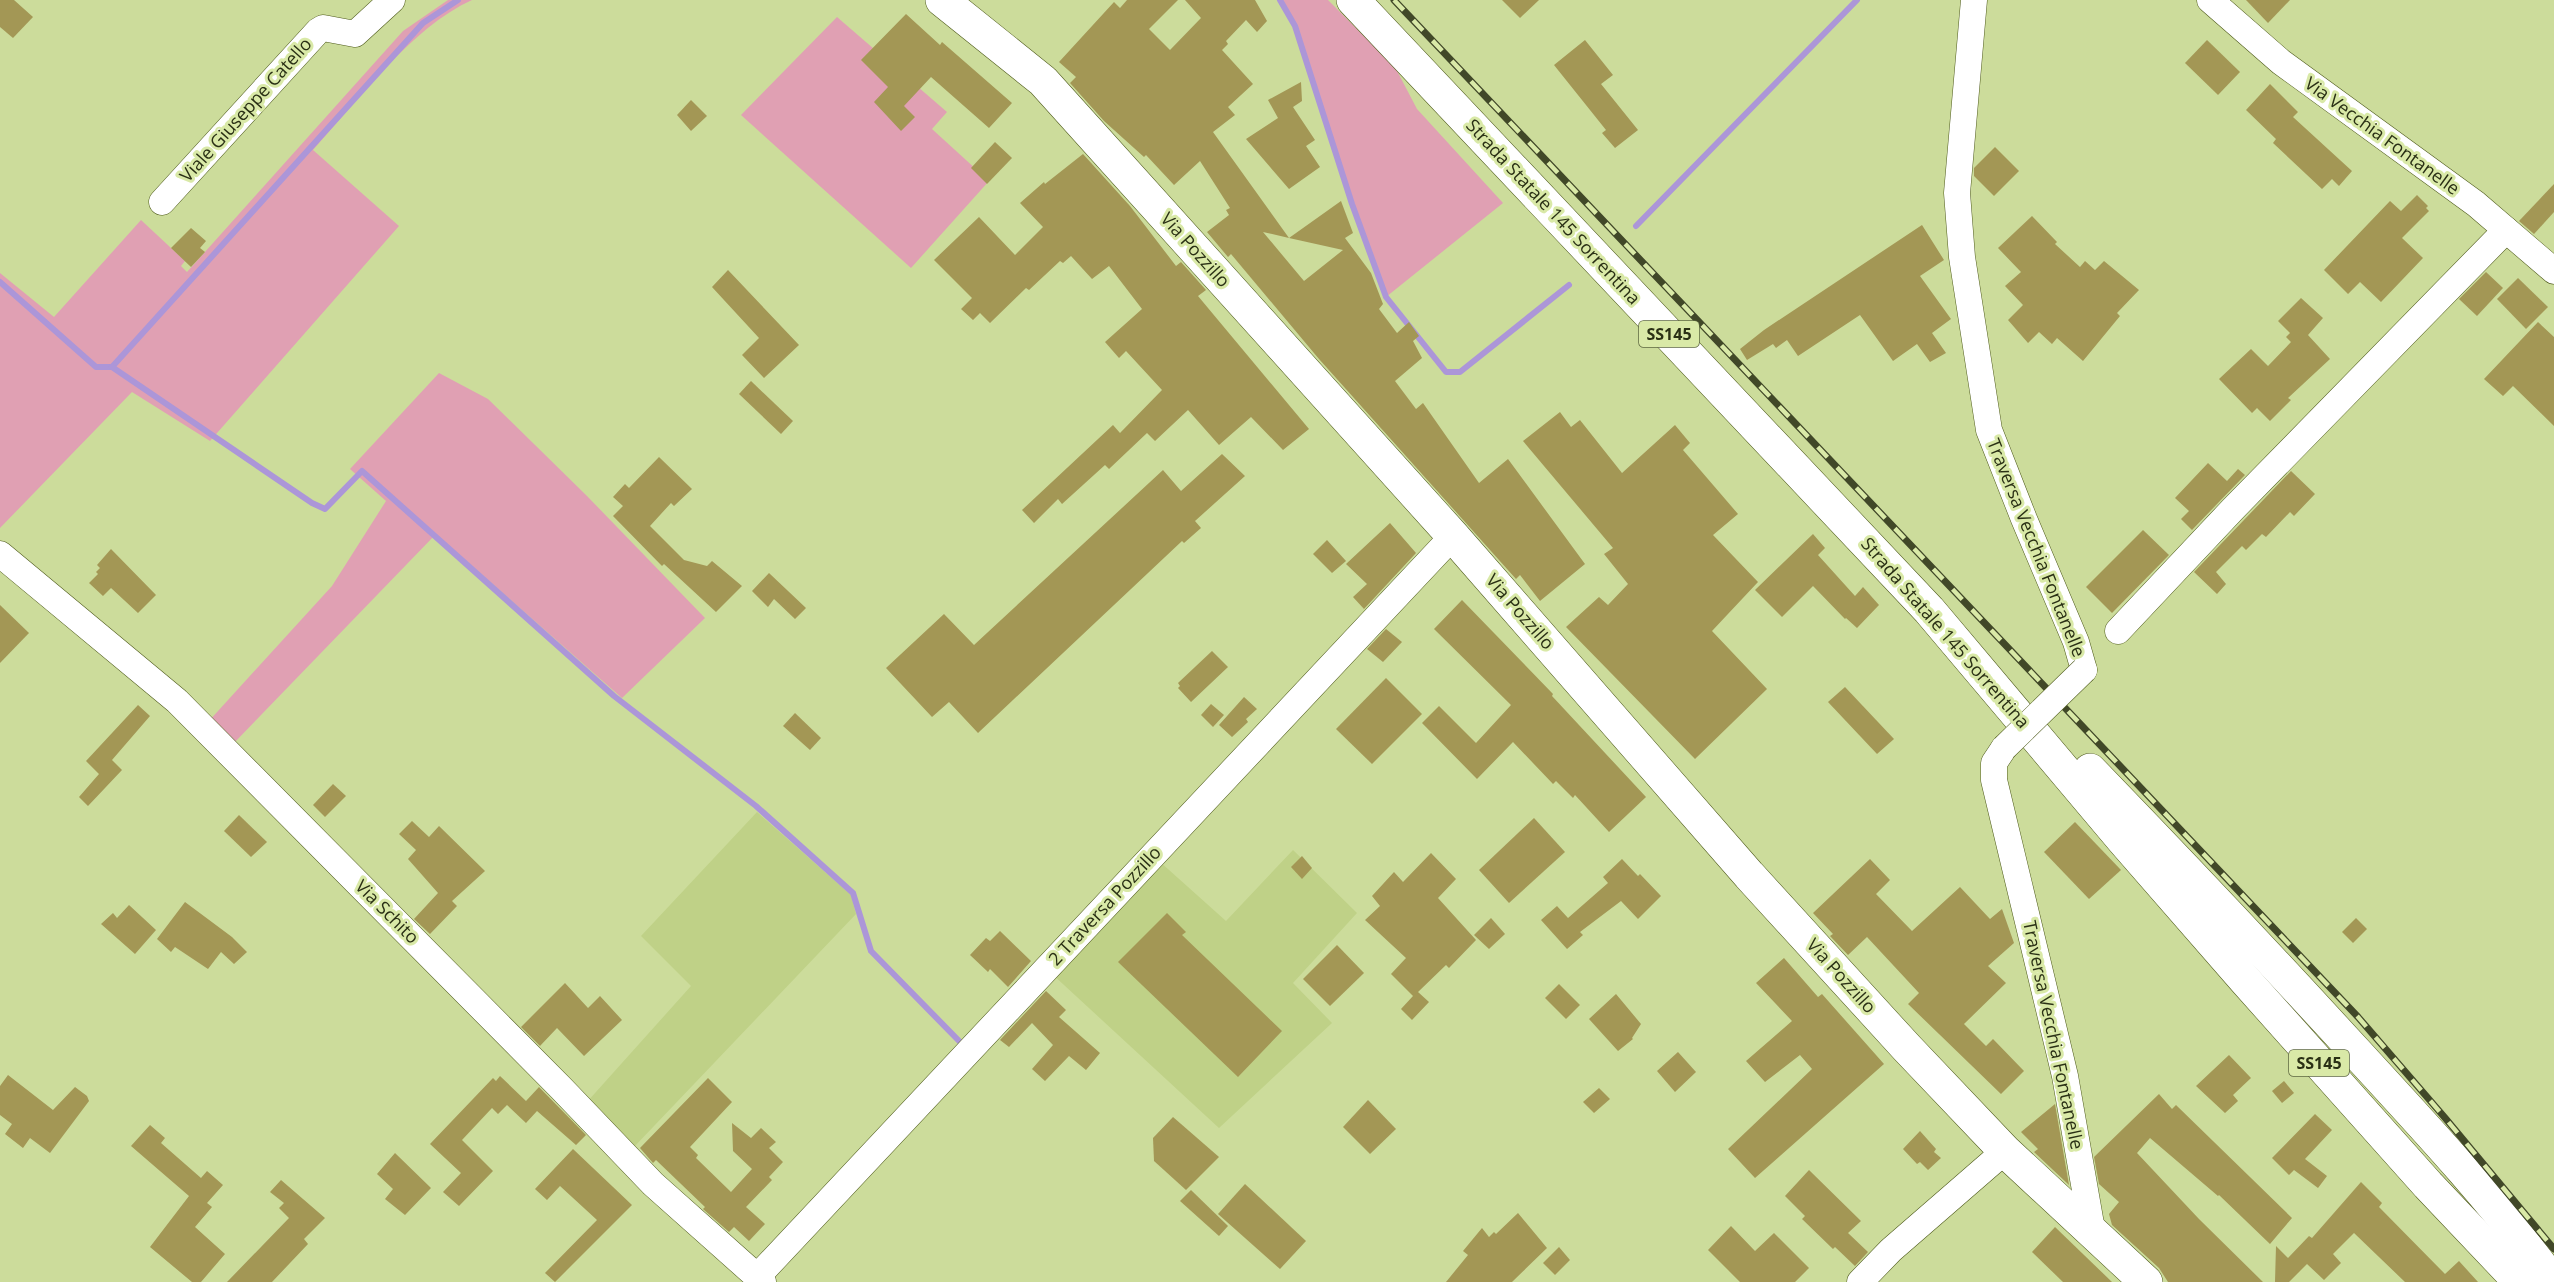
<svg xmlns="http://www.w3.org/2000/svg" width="2554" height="1282" font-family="'Open Sans',sans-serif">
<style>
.built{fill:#bfd187}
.green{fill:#e0a0b3}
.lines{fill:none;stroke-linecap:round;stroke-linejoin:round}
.stream{stroke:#ac96d8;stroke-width:6}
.building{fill:#a39755;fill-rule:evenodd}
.minor-casing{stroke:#4f5b1c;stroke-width:27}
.major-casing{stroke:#4f5b1c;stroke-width:34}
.highway-casing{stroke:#4f5b1c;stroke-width:34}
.minor{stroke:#fff;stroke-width:26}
.major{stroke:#fff;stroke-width:33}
.highway{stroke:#fff;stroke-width:33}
.rail-casing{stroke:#414828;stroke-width:7}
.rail{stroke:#d9e9a7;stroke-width:4.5;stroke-dasharray:14;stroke-linecap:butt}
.minor-bridge-casing{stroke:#4f5b1c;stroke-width:27;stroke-linecap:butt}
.minor-bridge{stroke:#fff;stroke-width:26}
.labels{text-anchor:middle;stroke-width:6;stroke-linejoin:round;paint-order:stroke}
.shield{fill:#d9e9a7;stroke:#5e6841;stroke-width:1.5}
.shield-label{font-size:16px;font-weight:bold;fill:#2a3015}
.street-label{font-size:18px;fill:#2a3015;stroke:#d9e9a7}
</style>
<rect width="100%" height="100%" fill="#ccdc9b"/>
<g class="built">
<path d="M757,812L851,895L856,914L634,1147L587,1102L691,986L641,936Z"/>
<path d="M1293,850L1357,913L1293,983L1332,1023L1219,1128L1051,973L1159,861L1226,921Z"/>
</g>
<g class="green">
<path d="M448,0H472C412,27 358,100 313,150L399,226L210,441L132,392L0,528V273L54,317L141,220L185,261L181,266L187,272L403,31Z"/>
<path d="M1280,0H1328L1395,67L1417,109L1503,203L1386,297L1352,204L1295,26Z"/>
<path d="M837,17L947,112L932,129L989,181L911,268L741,115Z"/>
<path d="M439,373L488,399L587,496L705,618L622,698L436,534L232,745L208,722L332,586L386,501L350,469Z"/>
</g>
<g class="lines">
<g class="stream">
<path d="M1280,0L1295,26L1352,204L1386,297L1446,372H1460L1569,285"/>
<path d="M1636,226L1857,0"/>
<path d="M0,282L96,367H112L423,23L458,0"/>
<path d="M112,367L312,503L325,509L362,471L614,696L756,806L853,893L871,951L963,1045L965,1042"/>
</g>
</g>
<g class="building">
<path d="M0,0H14L33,17L13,38L0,27Z"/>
<path d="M1127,0H1178L1149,29L1170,50L1201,18L1185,0H1255L1267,21L1257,32L1246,20L1226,41L1228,44L1222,50L1253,84L1228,107L1235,115L1213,132L1289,238L1341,201L1353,233L1345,238L1371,273L1383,304L1379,309L1397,333L1409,322L1419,336L1413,341L1422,358L1395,381L1416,409L1423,403L1479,483L1508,459L1585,564L1540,601L1520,575L1516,579L1319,359L1231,254L1228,257L1207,232L1229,215L1226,210L1230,208L1200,161L1174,185L1146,155L1144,157L1104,121L1070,83L1076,77L1059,62L1114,2L1120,8ZM1263,232L1289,238L1343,250L1304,281Z"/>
<path d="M1502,0H1539L1520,18Z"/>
<path d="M2246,0H2290L2268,23Z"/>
<path d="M906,14L940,45L942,42L1012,103L989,128L931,77L904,106L915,117L901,131L874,102L888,87L861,60Z"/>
<path d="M1585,40L1613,75L1601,84L1638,130L1615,148L1602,133L1606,130L1554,65Z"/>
<path d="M2207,40L2240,72L2218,95L2185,63Z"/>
<path d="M1301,82L1302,101L1293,107L1315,140L1306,146L1320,167L1289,189L1246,139L1278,118L1268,100Z"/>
<path d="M2270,84L2298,112L2293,117L2352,171L2339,186L2332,179L2322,189L2273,143L2276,139L2246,110Z"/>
<path d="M691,100L707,116L691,131L677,115Z"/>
<path d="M995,142L1012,158L987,184L971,168Z"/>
<path d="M1995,147L2019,171L1994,196L1974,176V168Z"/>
<path d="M1083,154L1130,206L1176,266L1181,262L1206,290L1198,296L1309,429L1283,450L1251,417L1219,445L1188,410L1155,441L1147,433L1109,469L1105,465L1062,504L1058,499L1034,523L1022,510L1113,425L1120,433L1162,390L1126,351L1119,358L1105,342L1142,309L1109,266L1092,279L1071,256L1063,263L1060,261L1029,290L1026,288L990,323L980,313L973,320L961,309L972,298L934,260L979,217L1015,255L1043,227L1020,203L1044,182L1045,184Z"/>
<path d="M2554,184V212L2534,234L2519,221Z"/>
<path d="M2417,195L2428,206L2426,208L2429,211L2402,238L2423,258L2381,302L2360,282L2348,294L2324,270L2390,201L2401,211Z"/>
<path d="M2032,216L2057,242L2055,244L2080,267L2085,261L2095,270L2104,261L2139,290L2117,313L2120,316L2083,361L2057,338L2052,344L2039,332L2028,343L2008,320L2023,305L2005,286L2021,272L1998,248Z"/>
<path d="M1922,225L1944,260L1920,276L1951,319L1932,333L1946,353L1930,362L1917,344L1893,361L1860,315L1798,356L1787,340L1776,348L1773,344L1747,360L1740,349L1764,330Z"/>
<path d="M191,228L206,241L200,248L205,252L191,267L171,248Z"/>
<path d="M728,270L799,345L764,378L742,355L759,338L712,287Z"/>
<path d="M2486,272L2503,288L2477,316L2459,299Z"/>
<path d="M2518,278L2548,307L2526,329L2497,299Z"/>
<path d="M2301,298L2323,318L2308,335L2330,359L2288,398L2291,400L2270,421L2257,408L2252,413L2219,379L2251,349L2268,366L2291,342L2286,337L2290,333L2278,321Z"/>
<path d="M2538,322L2554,337V426L2513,386L2503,396L2484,379Z"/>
<path d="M751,381L793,421L781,434L739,394Z"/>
<path d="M1560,412L1571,427L1580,420L1622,473L1675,425L1690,443L1683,450L1738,514L1713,535L1758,582L1712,631L1767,689L1695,759L1566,627L1599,597L1608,605L1628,584L1604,554L1613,548L1523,441Z"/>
<path d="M1222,454L1245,476L1195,521L1201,528L1184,543L1182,541L978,733L949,702L932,717L886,668L944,614L974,645L1163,470L1181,491Z"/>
<path d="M659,457L692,489L674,506L671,503L650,526L684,560L707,566L712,561L742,586L716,612L664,564L662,566L613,516L623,506L613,497L625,484L629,488Z"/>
<path d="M2208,463L2227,481L2238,469L2245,475L2192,530L2181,519L2189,511L2175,498Z"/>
<path d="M2291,471L2315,494L2294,516L2290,512L2266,537L2262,534L2246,550L2242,546L2216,572L2226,584L2217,594L2194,572Z"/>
<path d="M1390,523L1416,553L1364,609L1353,597L1367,584L1346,564Z"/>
<path d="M2143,530L2169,555L2112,613L2086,587Z"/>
<path d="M1813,534L1825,548L1818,555L1855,596L1863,587L1879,605L1857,628L1846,618L1845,619L1813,586L1782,617L1755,590Z"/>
<path d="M1327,540L1346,561L1332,573L1313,554Z"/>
<path d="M111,549L156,595L138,613L111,588L103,596L89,583L98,574L96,572L100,568L97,565Z"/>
<path d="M769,573L806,608L795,619L774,599L768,607L752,591Z"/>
<path d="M1462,600L1553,694L1552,696L1646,797L1609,832L1575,795L1573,798L1556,781L1553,784L1513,742L1477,779L1422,723L1439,706L1476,743L1511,705L1434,629Z"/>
<path d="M0,605L29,633L0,663Z"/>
<path d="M1386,629L1402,642L1383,662L1367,649Z"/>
<path d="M1212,651L1228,667L1191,702L1178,688L1180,686L1178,683Z"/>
<path d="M1386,678L1422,714L1372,764L1336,729Z"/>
<path d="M1845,687L1894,739L1877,754L1828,702Z"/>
<path d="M1244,697L1257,709L1246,719L1248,722L1232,737L1219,725Z"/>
<path d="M1211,704L1224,715L1213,727L1201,715Z"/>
<path d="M138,705L150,716L112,760L122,770L88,806L79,797L99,774L86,761Z"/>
<path d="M795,713L821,738L810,750L783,726Z"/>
<path d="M333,784L346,796L325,817L313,805Z"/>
<path d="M239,815L267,842L251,857L224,831Z"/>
<path d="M1534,818L1565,852L1509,903L1479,870Z"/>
<path d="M412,821L429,837L439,826L485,871L452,901L457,906L430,934L414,919L438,893L408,859L416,850L399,834Z"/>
<path d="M2075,822L2121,870L2089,899L2044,852Z"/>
<path d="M1431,853L1456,879L1438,898L1476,940L1449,968L1446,965L1418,992L1429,1002L1412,1020L1401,1009L1413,996L1391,974L1406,958L1365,920L1380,906L1372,896L1394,872L1403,882Z"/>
<path d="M1302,856L1312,868L1302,879L1291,867Z"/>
<path d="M1622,859L1638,876L1640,874L1661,896L1638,919L1621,901L1580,932L1583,935L1567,949L1541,920L1557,906L1568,918L1608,883L1603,877Z"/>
<path d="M1870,859L1890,880L1876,894L1912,931L1960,887L1990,919L2002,909L2014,943L1988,966L2006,983L1964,1024L1986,1046L1993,1039L2024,1071L2001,1094L1908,1004L1919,993L1867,937L1848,955L1830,936L1833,934L1813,913Z"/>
<path d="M185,902L232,937L247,952L234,964L221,952L208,969L175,947L171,952L157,939Z"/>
<path d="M129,905L156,930L135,954L101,924L113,913L117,918Z"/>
<path d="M1167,913L1186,932L1182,935L1282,1031L1238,1077L1118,962Z"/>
<path d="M1491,918L1505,934L1489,949L1474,935Z"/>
<path d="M2356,918L2367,929L2353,943L2342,932Z"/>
<path d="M1000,931L1031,961L1008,987L990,969L988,972L970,955L986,938L990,941Z"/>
<path d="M1337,945L1364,973L1330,1006L1303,979Z"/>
<path d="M1784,958L1818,997L1822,994L1884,1064L1755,1178L1728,1149L1812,1069L1800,1055L1765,1082L1746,1061L1792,1021L1756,983Z"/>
<path d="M565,983L588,1008L600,996L622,1020L584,1056L557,1028L540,1046L521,1027Z"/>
<path d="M1559,984L1580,1005L1566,1019L1545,998Z"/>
<path d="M1046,991L1066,1010L1059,1017L1100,1053L1086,1070L1069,1056L1045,1081L1032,1069L1053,1045L1032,1023L1009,1047L1000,1040Z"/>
<path d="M1616,994L1641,1024L1632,1038L1633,1039L1618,1051L1589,1019Z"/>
<path d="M1678,1052L1696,1072L1675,1092L1657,1071Z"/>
<path d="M2229,1055L2251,1078L2233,1095L2238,1101L2225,1113L2196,1086Z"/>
<path d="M8,1075L53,1110L75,1087L87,1096L89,1101L50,1153L30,1138L23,1148L5,1134L12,1124L0,1115V1086Z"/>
<path d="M500,1076L526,1101L539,1087L586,1135L576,1145L537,1111L526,1123L507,1105L498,1114L492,1108L462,1140L493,1171L459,1206L443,1192L461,1173L430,1144L493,1078L496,1081Z"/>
<path d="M708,1078L732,1102L690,1147L698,1155L696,1158L731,1192L752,1169L733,1151L732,1123L751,1138L761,1128L776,1142L769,1148L783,1162L769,1177L772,1180L746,1207L765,1224L749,1241L734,1227L729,1232L703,1209L705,1207L656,1160L653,1163L640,1148Z"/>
<path d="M2284,1081L2294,1093L2282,1103L2272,1091Z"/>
<path d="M1599,1088L1610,1099L1594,1113L1583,1102Z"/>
<path d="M2159,1094L2172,1109L2176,1105L2292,1218L2270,1244L2219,1195L2218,1196L2150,1138L2137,1153L2199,1219L2263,1282H2168L2159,1268L2112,1225L2109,1214L2119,1202L2099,1184L2094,1157Z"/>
<path d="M1368,1100L1396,1129L1370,1154L1343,1127Z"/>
<path d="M2055,1104L2069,1185L2034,1152L2038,1149L2021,1132Z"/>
<path d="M2315,1114L2332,1130L2305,1159L2327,1176L2318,1188L2294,1170L2289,1175L2272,1158Z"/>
<path d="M1173,1117L1219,1157L1186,1190L1154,1161L1153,1138Z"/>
<path d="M150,1125L165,1138L161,1143L201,1178L207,1171L223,1185L207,1203L212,1207L195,1227L225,1254L201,1282H192L150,1247L189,1196L131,1146Z"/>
<path d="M1920,1131L1936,1149L1934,1152L1941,1158L1928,1170L1920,1162L1917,1164L1903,1149Z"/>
<path d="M573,1149L632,1205L555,1282L545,1273L597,1220L560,1186L547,1200L535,1189Z"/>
<path d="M395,1153L431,1188L405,1215L385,1199L393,1189L377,1174Z"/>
<path d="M1809,1170L1861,1221L1848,1233L1868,1252L1855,1266L1835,1247L1833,1249L1802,1219L1805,1216L1785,1196Z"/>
<path d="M281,1180L325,1218L304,1239L308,1244L272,1282H227L289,1218L279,1208L284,1203L270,1192Z"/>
<path d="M2361,1182L2382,1203L2379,1207L2445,1274L2459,1261L2478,1282H2405L2354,1233L2333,1254L2341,1263L2324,1280L2307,1264L2289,1282H2275L2276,1246L2288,1258L2309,1236L2312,1238Z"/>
<path d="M1245,1184L1306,1241L1280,1269L1218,1214Z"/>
<path d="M1191,1190L1228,1226L1219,1236L1180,1201Z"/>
<path d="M1518,1213L1547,1248L1512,1282H1446L1468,1255L1463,1251L1482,1228L1489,1237L1494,1232L1496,1234Z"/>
<path d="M1731,1226L1755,1251L1774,1233L1809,1268L1795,1282H1740L1708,1250Z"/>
<path d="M2055,1227L2112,1282H2063L2032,1252Z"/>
<path d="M1559,1247L1570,1260L1555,1275L1543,1263Z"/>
</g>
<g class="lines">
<defs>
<g id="minor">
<path d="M1974,0L1957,193L1962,257L1989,430L2024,519L2076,642L2084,670"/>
<path d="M2210,0L2281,62L2476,204L2554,271"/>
<path d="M162,202L318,31L323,28L355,34L392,0"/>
<path d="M0,554L177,701L561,1088L653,1184L763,1282"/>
<path d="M2118,631L2232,510L2506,230"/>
<path d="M2004,748L1994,763V780L2065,1076L2092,1230"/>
<path d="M757,1277L1453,536"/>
<path d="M1860,1282L1891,1250L2005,1151"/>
</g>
<path id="major" d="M942,0L1043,81L1453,536L1749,875L1907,1048L2005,1151L2146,1282"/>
<g id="highway">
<path d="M1353,0L1929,610L2123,840L2245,980L2428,1185L2520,1282"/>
<path d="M2090,770C2180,863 2268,956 2355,1051C2424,1126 2493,1200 2553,1282"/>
</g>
</defs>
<use href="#minor" class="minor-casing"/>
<use href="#major" class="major-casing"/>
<use href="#highway" class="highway-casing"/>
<use href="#minor" class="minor"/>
<use href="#major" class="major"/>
<use href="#highway" class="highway"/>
<defs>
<path id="rail" d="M1394,0L2358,1017L2446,1119L2554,1249"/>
</defs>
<use href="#rail" class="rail-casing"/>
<use href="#rail" class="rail"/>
<defs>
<path id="minor-bridge" d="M2004,748L2084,670"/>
</defs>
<use href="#minor-bridge" class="minor-bridge-casing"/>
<use href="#minor-bridge" class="minor-bridge"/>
</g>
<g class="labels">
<g class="shield">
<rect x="1639" y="321" width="60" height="26" rx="4.5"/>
<rect x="2289" y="1050" width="60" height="26" rx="4.5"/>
</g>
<g class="shield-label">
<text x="1669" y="340">SS145</text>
<text x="2319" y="1069">SS145</text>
</g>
<g class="street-label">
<text transform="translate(246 110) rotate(-48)" y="6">Viale Giuseppe Catello</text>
<text transform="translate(2382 136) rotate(36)" y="6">Via Vecchia Fontanelle</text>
<text transform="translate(1553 212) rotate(47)" y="6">Strada Statale 145 Sorrentina</text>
<text transform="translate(1195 250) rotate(48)" y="6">Via Pozzillo</text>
<text transform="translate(2036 548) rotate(68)" y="6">Traversa Vecchia Fontanelle</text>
<text transform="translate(1520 612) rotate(49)" y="6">Via Pozzillo</text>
<text transform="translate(1945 633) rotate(49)" y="6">Strada Statale 145 Sorrentina</text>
<text transform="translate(1105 906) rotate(-47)" y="6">2 Traversa Pozzillo</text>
<text transform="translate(387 912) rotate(45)" y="6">Via Schito</text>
<text transform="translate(1841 976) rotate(48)" y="6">Via Pozzillo</text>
<text transform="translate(2053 1035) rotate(78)" y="6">Traversa Vecchia Fontanelle</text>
</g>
</g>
</svg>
